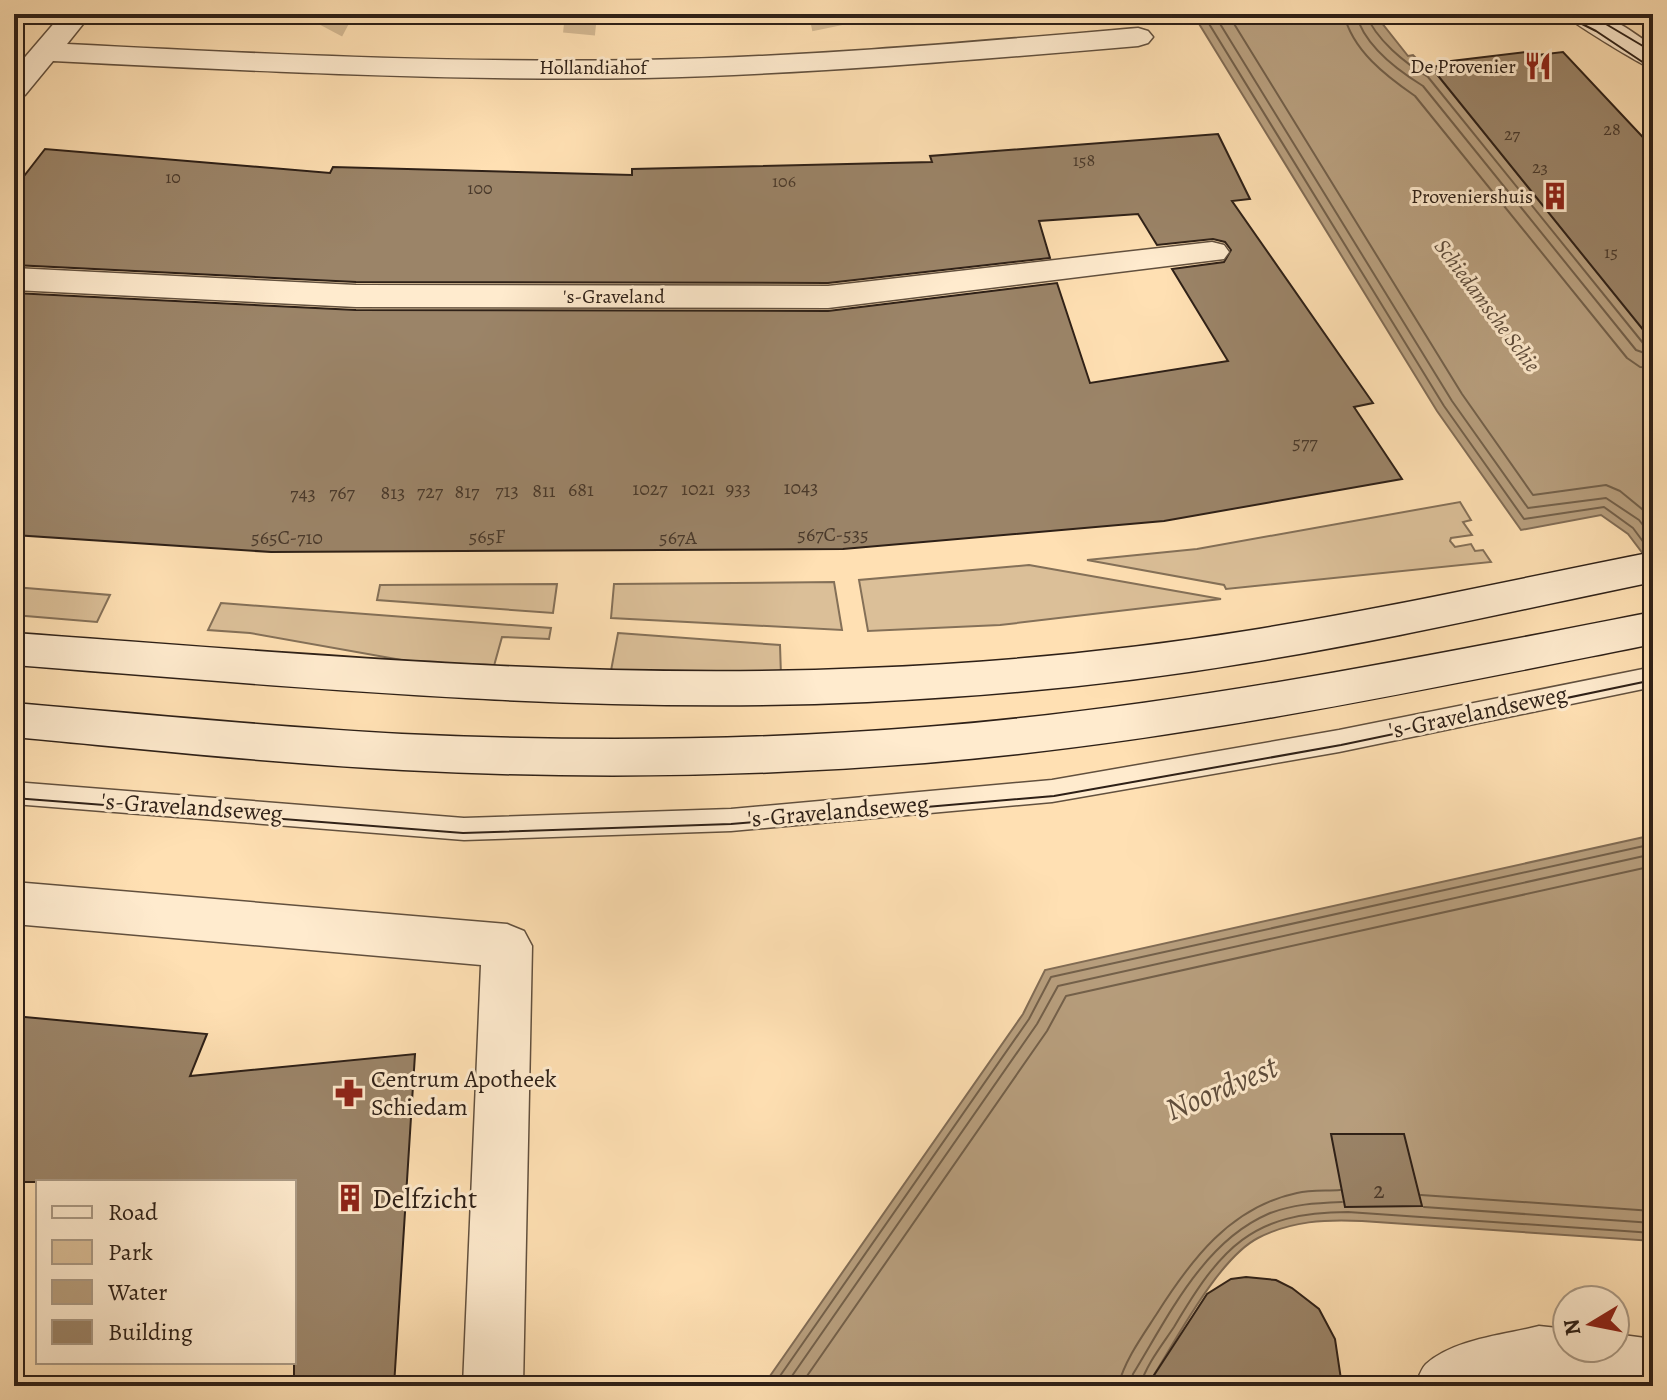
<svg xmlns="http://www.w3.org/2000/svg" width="1667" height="1400" font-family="Alegreya,serif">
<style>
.green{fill:#dbbf98;stroke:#847058;stroke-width:2}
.water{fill:#b89f7e;stroke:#816c55;stroke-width:2}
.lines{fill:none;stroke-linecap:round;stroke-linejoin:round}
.shore{stroke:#73604a;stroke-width:2}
.building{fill:#9b8468;stroke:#2e2017;stroke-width:2}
.minor-tunnel{stroke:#d5ba94;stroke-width:32;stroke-dasharray:32 16;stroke-linecap:butt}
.service-casing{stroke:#62503e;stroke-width:3}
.minor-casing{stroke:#62503e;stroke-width:3}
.secondary-casing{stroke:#2e2017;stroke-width:3}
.service{fill:#ffebce;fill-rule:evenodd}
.minor{fill:#ffebce;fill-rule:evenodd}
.secondary{fill:#ffebce;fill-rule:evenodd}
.tram{stroke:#2e2017;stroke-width:2}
.labels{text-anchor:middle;stroke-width:6;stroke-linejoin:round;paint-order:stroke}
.far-number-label{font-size:18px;fill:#49392b}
.far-poi-label{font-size:20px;fill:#2e2017;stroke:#ffebce;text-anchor:end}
.far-street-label{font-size:20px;fill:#2e2017;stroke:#ffebce}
.number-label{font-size:20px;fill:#49392b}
.far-water-label{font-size:22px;font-style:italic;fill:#5e4c3b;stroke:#ffebce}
.street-label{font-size:24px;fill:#2e2017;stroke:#ffebce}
.poi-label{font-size:24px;fill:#2e2017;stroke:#ffebce;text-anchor:start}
.near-number-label{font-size:24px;fill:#49392b}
.near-poi-label{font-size:28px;fill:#2e2017;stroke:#ffebce;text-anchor:start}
.near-water-label{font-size:32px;font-style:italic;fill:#5e4c3b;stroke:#ffebce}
</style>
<rect width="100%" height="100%" fill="#ffe0b3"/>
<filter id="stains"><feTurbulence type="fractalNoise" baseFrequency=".0025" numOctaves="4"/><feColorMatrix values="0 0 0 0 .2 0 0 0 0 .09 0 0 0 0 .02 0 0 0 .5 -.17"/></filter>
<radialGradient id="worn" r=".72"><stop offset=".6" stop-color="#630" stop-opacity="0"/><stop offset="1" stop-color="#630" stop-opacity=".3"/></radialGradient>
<g class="green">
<path d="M1460,502L1471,520L1463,522L1472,535L1451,538L1450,541L1455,547L1471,544L1475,551L1483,550L1491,562L1226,589L1224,585L1087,560L1197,549Z"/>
<path d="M1029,565L1221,599L1000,625L868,631L859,580Z"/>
<path d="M834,582L842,630L611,618L614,584Z"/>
<path d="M557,584L553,613L377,600L380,585Z"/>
<path d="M14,587L110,595L97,622L14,615Z"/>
<path d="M221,603L551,628L549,639L502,637L492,673L469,672L250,633L208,630Z"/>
<path d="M618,633L780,645L781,676H610Z"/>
</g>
<g class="water">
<path d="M1193,14H1370L1381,22L1408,56L1413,55L1426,68L1431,67L1653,342V567L1628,534L1601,515L1521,530L1437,411Z"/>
<path d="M1653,835V1241L1362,1221C1326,1219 1291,1221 1258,1238C1217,1259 1173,1346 1147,1386H763L1023,1014L1045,970Z"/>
</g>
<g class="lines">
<g class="shore">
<path d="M1203,14L1444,406L1524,519L1604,507L1633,528L1650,551"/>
<path d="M1214,14L1452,401L1528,508L1606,498L1639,520L1653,538"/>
<path d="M1228,14L1462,394L1533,495L1606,485L1620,491L1653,518"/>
<path d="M1344,14C1352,50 1386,76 1415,96L1627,358L1640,367L1653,368"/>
<path d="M1356,14C1364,45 1397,70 1423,86L1636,350L1653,356"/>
<path d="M1366,14C1376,40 1405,63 1428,77L1643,343L1653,346"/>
<path d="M1421,1195L1653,1211"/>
<path d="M1424,1207L1653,1223"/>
<path d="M773,1386L1029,1019L1051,977L1653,844"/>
<path d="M785,1386L1037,1024L1058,986L1653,854"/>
<path d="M800,1386L1047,1031L1066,996L1653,866"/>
<path d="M1118,1386C1125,1360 1141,1338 1156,1315C1190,1261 1230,1207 1297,1193C1310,1190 1326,1191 1340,1190"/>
<path d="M1130,1386L1133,1374C1168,1317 1203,1242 1268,1214C1292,1204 1317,1203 1342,1202"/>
<path d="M1140,1386C1146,1365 1162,1345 1174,1327C1221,1248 1251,1212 1348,1212L1653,1233"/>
</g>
</g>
<g class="building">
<path d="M1535,51L1538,55L1563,52L1653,148V342L1431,67L1454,64L1451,61Z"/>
<path d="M1218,134L1250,199L1232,201L1373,403L1354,407L1402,479L1164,521L843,549L271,552L14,535V293L356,310L828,311L1057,283L1090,383L1228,361L1172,269L1224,262L1231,250L1225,242L1213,239L1157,245L1138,214L1039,221L1050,258L828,283L356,282L14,265V189L45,149L330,173L333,167L632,175V169L932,162L930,156Z"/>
<path d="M14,1016L207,1034L190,1076L415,1054L394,1386H294V1182H14Z"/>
<path d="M1331,1134H1404L1422,1206L1345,1207Z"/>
<path d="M1246,1277L1276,1280L1292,1288L1319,1309L1335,1339L1342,1386H1147L1207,1294L1231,1279Z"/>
</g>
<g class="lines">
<g class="minor-tunnel">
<path d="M825,14L828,28"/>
<path d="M328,29L336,14"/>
<path d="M579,34L581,14"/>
</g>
<defs>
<path id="service" d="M1653,667V687L1339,752L1052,802L731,831L464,840L14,804V782L464,818L731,809L1052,780L1339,730Z"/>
<g id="minor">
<path d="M62,14H91L67,44C259,54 451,63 642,60C808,57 973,42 1138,28L1148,31L1153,37L1148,43L1138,46C974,60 809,74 644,78C447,81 250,71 53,61L25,95L14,98V70Z"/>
<path d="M1564,14C1611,14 1615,20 1653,46V69C1643,66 1569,21 1564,14Z"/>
<path d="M1212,242L1224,245L1229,252L1224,259L828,308L356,307L14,290V268L356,285L828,286Z"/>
<path d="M14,882L507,924L524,931L532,946L523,1386H463L481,965L14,924Z"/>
<path d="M1539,1326L1567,1329V1348H1615V1334L1653,1339V1386H1415C1418,1379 1421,1369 1426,1364C1454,1339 1504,1335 1539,1326Z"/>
</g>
<g id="secondary">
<path d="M1653,552V582C1518,610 1383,641 1246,663C1121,684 994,696 867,702C582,715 298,687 14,665V633C298,653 582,681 867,668C993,663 1121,651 1246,631C1383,609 1518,579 1653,552Z"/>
<path d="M1653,612V644C1412,692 1171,743 925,763C751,777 576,779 403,770C273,763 143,749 14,737V703C143,714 273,727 402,734C576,742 751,741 925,727C1170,708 1412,659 1653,612Z"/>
</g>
</defs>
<use href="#service" class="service-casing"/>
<use href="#minor" class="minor-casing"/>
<use href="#secondary" class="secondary-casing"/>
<use href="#service" class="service"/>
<use href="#minor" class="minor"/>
<use href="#secondary" class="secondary"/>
<g class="tram">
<path d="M1562,14L1596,31L1653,69"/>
<path d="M1589,14L1653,52"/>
<path d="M14,798L463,833L731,824L1054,796L1341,745L1653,680"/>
</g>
</g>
<defs>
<symbol id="restaurant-bare" viewBox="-9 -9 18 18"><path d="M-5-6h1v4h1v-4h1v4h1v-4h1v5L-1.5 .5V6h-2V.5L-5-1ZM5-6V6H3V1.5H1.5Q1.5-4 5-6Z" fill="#8f2418" stroke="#ffebce" stroke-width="2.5" paint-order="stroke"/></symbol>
<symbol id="building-bare" viewBox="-9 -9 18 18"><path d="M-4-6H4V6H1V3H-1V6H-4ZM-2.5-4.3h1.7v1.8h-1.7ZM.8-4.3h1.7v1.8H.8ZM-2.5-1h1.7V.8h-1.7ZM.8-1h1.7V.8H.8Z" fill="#8f2418" stroke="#ffebce" stroke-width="2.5" paint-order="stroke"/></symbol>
<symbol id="pharmacy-bare" viewBox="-9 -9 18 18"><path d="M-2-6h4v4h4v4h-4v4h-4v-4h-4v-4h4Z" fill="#8f2418" stroke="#ffebce" stroke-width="2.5" paint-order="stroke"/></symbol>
</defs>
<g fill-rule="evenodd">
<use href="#restaurant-bare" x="1518" y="46" width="40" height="40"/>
<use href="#building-bare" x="1535" y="176" width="40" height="40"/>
<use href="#pharmacy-bare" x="329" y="1073" width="40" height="40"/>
<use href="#building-bare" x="330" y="1178" width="40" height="40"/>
</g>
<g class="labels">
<g class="far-number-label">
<text x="1612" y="135">28</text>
<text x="1512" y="140">27</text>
<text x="1084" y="166">158</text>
<text x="1540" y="173">23</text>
<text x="173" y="183">10</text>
<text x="784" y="187">106</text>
<text x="480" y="194">100</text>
<text x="1611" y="258">15</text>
</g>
<g class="far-poi-label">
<text x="1516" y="73">De Provenier</text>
<text x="1533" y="203">Proveniershuis</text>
</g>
<g class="far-street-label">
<text x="593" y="74">Hollandiahof</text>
<text x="614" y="303">'s-Graveland</text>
</g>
<g class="number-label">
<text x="1305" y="449">577</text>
<text x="801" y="494">1043</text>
<text x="650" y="495">1027</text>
<text x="698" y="495">1021</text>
<text x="738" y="495">933</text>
<text x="581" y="496">681</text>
<text x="507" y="497">713</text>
<text x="544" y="497">811</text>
<text x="430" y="498">727</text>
<text x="467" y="498">817</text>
<text x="342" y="499">767</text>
<text x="393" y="499">813</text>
<text x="303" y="500">743</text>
<text x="833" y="541">567C-535</text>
<text x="487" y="543">565F</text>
<text x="287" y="544">565C-710</text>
<text x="678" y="544">567A</text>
</g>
<g class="far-water-label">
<text transform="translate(1488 305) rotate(53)" y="8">Schiedamsche Schie</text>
</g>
<g class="street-label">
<text transform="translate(1478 712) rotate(-12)" y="8">'s-Gravelandseweg</text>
<text transform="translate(192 807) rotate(4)" y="8">'s-Gravelandseweg</text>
<text transform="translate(838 811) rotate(-5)" y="8">'s-Gravelandseweg</text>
</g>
<g class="poi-label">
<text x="371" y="1087">Centrum Apotheek<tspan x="371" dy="28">Schiedam</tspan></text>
</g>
<g class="near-number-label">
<text x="1379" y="1198">2</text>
</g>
<g class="near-poi-label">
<text x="372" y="1208">Delfzicht</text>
</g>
<g class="near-water-label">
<text transform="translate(1221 1088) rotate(-23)" y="11">Noordvest</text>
</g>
</g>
<rect width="1667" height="1400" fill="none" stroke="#ffe0b3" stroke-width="48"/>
<rect x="16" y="16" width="1635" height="1368" fill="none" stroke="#2e2017" stroke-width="4"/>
<rect x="24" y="24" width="1619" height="1352" fill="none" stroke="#2e2017" stroke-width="2"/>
<rect x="36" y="1180" width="260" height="184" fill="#ffebce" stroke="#ab9a85" stroke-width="2"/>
<rect x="52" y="1206" width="40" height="12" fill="#ffebce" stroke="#ab9a85" stroke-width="2"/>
<text x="108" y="1220" font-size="24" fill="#2e2017">Road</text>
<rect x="52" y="1240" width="40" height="24" fill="#dbbf98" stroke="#ab9a85" stroke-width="2"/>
<text x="108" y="1260" font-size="24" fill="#2e2017">Park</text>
<rect x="52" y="1280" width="40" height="24" fill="#b89f7e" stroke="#ab9a85" stroke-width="2"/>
<text x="108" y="1300" font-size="24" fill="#2e2017">Water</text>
<rect x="52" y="1320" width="40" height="24" fill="#9b8468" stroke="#ab9a85" stroke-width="2"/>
<text x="108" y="1340" font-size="24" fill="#2e2017">Building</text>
<g transform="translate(1591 1324) rotate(260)"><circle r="38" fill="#ffebce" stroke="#ab9a85" stroke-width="2"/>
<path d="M0-6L14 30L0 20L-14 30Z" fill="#8f2418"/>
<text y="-12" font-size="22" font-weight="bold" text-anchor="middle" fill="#2e2017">N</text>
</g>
<rect width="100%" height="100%" filter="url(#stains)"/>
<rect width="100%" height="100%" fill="url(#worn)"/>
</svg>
